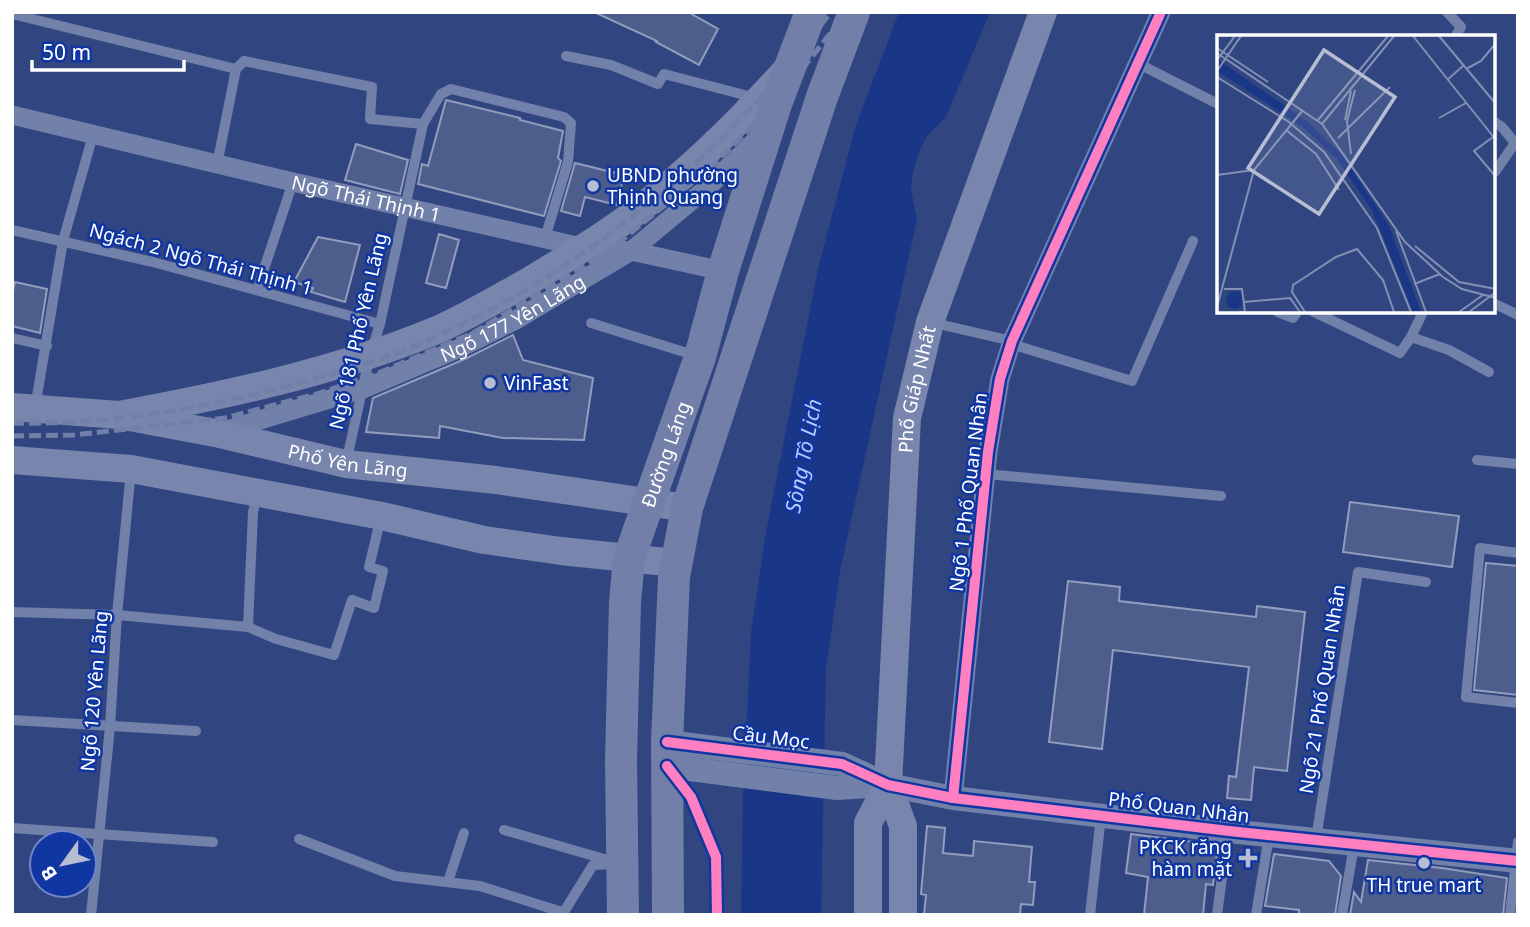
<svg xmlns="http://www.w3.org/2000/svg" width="1530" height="927" font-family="'Noto Sans',sans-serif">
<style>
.water{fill:#1a3687}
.building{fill:#4d5e8d;stroke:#929dbe;stroke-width:2}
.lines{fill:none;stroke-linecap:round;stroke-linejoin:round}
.service{stroke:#7281aa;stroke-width:10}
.minor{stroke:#7281aa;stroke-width:19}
.tertiary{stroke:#7281aa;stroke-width:24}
.secondary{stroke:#7886ae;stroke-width:28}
.primary{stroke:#717fa9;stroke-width:32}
.rail{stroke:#7280a9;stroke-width:5;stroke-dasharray:12 5;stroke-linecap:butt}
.cycleway-casing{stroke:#1036a2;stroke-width:15}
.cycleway{stroke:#ff80c0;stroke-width:10}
.poi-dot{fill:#b7bed3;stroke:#1036a2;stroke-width:2.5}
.labels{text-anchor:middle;stroke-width:5;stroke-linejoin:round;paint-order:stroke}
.poi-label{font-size:19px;fill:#fff;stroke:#1036a2;text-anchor:start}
.street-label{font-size:19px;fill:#fff;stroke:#1036a2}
.water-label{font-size:21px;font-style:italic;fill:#b7cafc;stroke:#1036a2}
.inset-road{fill:none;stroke:#8390b3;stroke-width:2}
.view{fill:#b7bed3;fill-opacity:0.15;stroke:#b7bed3;stroke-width:3.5}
.inset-edge{fill:none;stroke:#fff;stroke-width:3.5}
</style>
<rect width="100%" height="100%" fill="#314681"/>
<path class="water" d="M899,12H990L946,117L927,136L919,152L912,176L911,190L917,219L840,571L826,668L821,915H741L743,798L751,633L765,537L818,269L855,128Z"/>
<g class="building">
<path d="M594,12H688L718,29L699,65L656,42L657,41Z"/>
<path d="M446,100L520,118V120L563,131L558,158L561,161L544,216L418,184L422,164L428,166Z"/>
<path d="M356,144L408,160L400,194L345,180Z"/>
<path d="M575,163L624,175L617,205L585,197L580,216L561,211Z"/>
<path d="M439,234L459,240L446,288L426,283Z"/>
<path d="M318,237L360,245L345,302L311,292L313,288L294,282Z"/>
<path d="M15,282L47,289L40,333L12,326V295Z"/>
<path d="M513,335L523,360L593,378L584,440L503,438L440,426L439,438L366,432L373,398L465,359Z"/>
<path d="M1350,502L1459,516L1452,567L1343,552Z"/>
<path d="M1486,563L1518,566V695L1474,690Z"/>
<path d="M1068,581L1120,587L1119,601L1256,617L1257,606L1305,612L1287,771L1254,767L1251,800L1227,798L1229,776L1236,777L1249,667L1113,650L1102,749L1049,742Z"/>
<path d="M927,826L945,828L943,853L973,856L974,841L1032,847L1029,882H1035L1033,905L1021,904L1020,915H924L926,895L921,894Z"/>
<path d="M1131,834L1218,845L1213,885L1206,884L1203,915H1144L1148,877L1126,873Z"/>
<path d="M1274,854L1329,861L1341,876L1335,915H1299V910L1265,906Z"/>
<path d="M1368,860L1442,868L1507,878L1503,915H1350L1354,892L1361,902Z"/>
</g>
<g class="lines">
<g class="service">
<path d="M1447,12L1461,27L1455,37"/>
<path d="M12,14L236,69L244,61L372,87L370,119L423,124"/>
<path d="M566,56L611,65L658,84L664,74L756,98"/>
<path d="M1137,63L1218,104"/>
<path d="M1493,121L1502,127L1515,143L1495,172"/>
<path d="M217,165L236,69"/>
<path d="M12,230L153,262L380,324"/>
<path d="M257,290L293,182"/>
<path d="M1493,303L1518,315"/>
<path d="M1278,312L1293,318L1297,312"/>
<path d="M1314,312L1400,353L1411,337L1423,312"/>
<path d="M591,323L697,356"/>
<path d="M934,323L1012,341"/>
<path d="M1411,337L1449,350L1489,372"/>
<path d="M12,338L47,346"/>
<path d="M1011,344L1132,381L1193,241"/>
<path d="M35,408L63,241L93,135"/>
<path d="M1477,460L1518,464"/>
<path d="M346,463L370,355L380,324L423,124L441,94L451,89L564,117L571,123L568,162L545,238"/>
<path d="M986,474L1221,496"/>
<path d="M257,496L253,512L248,627L276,639L334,655L352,600L374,608L383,571L369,567L381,517"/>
<path d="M1518,553L1480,548L1466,697L1518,703"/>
<path d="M12,612L117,615L248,627"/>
<path d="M12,720L196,731"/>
<path d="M12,828L213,842"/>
<path d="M504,830L618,863"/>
<path d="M299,839L395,876L480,886L562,912"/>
<path d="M1316,839L1358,572L1426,582"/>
<path d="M448,882L464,833"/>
<path d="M91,915L110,727L117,615L131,470"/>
<path d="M562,915L593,865L614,864"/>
<path d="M1090,915L1101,816"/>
<path d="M1217,915L1228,832"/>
<path d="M1256,915L1269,836"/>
<path d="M1342,915L1354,846"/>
<path d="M1510,915L1518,842"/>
</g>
<g class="minor">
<path id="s1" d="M12,115L293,182L586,248L631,251L723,271"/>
<path id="s2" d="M220,432L363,389L460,348L514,321L631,251L708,187L762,134"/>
<path d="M953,798L988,452L1000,379L1012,341L1161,12"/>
</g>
<g class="tertiary">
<path d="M667,742L842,764L888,785L953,798L1229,831L1518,861"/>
<path d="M667,766L837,788L883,785"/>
</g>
<g class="secondary">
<path id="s3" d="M12,407L119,415L215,433L346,464L496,480L687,508"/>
<path d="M119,415C227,395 335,372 437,330C469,316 500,297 531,280C570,256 610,233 646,204C698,163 744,117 788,68"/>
<path d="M12,460L131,469L382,516L484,540L561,551L676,563"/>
<path d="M868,915V823L888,785"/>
<path id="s4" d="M903,915V826L888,785L907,418L930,322L1043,12"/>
</g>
<g class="primary">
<path id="s5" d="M623,915L621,760L625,602L629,558L700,357L723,271L776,104L811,12"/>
<path d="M668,915L667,742L674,577L687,508L822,97L854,12"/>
</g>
<g class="rail">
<path d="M12,423C103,425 196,410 284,387C324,376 366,365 405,350C524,302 633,226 724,136C763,98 797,55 831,12"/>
<path d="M12,436L74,435L225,418L320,393L376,374L473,333L593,261L627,236L709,169L774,105L847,12"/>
</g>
<defs>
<g id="cycleway">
<path d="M667,742L842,764L888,785L953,798L1229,831L1518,861"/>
<path d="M667,766L691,797L716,857L717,915"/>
<path d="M953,798L988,452L1000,379L1012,341L1161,12"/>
</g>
</defs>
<use href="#cycleway" class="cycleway-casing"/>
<use href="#cycleway" class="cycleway"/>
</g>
<g class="poi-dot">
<circle cx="593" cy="186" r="7"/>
<circle cx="490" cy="383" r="7"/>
<path d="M1244.5 847.5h7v7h7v7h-7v7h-7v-7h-7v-7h7z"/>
<circle cx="1424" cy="863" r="7"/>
</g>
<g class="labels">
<g class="poi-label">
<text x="607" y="182">UBND phường<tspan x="607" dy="22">Thịnh Quang</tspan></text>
<text x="504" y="390">VinFast</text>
<text x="1232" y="854" text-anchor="end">PKCK răng<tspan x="1232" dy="22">hàm mặt</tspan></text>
<text x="1424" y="892" text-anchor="middle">TH true mart</text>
</g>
<g class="street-label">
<text dy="7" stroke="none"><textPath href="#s1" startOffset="364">Ngõ Thái Thịnh 1</textPath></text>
<text transform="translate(201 259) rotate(15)" y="7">Ngách 2 Ngõ Thái Thịnh 1</text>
<text dy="7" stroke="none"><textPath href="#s2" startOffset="315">Ngõ 177 Yên Lãng</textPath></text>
<text transform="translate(358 331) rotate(-77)" y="7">Ngõ 181 Phố Yên Lãng</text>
<text dy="7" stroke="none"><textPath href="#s4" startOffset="530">Phố Giáp Nhất</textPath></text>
<text dy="7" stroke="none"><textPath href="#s5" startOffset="467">Đường Láng</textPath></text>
<text dy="7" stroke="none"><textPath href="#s3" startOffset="341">Phố Yên Lãng</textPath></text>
<text transform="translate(968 492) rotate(-83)" y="7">Ngõ 1 Phố Quan Nhân</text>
<text transform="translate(1322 689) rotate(-81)" y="7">Ngõ 21 Phố Quan Nhân</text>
<text transform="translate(94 691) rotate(-85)" y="7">Ngõ 120 Yên Lãng</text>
<text transform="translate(771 737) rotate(7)" y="7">Cầu Mọc</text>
<text transform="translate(1179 807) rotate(7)" y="7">Phố Quan Nhân</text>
</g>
<g class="water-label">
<text transform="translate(804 456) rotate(-79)" y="7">Sông Tô Lịch</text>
</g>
</g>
<g transform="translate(1217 35)">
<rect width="278" height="278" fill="#314681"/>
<path d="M0,24L92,88L126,121L172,191L204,277H196L155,175L120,124L86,92L0,36ZM9 265a9 9 0 1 1 18 0a9 9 0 1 1-18 0Z" fill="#1a3687"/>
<path class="inset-road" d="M196,1L279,105M222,1L279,69M0,13L51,47M0,18L105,89L188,207L226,242L245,254L279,263M0,25L18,1M249,34L264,26L279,8M0,36L24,1M0,42L72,87L107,117L160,193L194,277M230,45L246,31M222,83L249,68M101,85L171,1M128,85L134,56M105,89L177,1M69,95L99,119L122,155M276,102L257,116L279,142M121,103L173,52M134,119L130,86L138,55M0,140L37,135M179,196L209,277M198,211L242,247L279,254M197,249L223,239M7,254H25L28,277H22M27,267L73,263L83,277M0,272L37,135L86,75M88,277L75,257L76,250L119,222L140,214L166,245L177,277M242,277L266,260M252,277L279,257"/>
<path class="view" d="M107,15L178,62L102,179L31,133Z"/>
<rect width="278" height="278" class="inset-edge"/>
</g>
<rect width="1530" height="927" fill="none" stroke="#ffffff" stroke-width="28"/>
<g transform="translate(63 864) rotate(237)"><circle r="33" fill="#1036a2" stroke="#7086c7" stroke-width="2"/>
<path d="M0-5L12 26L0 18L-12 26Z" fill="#b7bed3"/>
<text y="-10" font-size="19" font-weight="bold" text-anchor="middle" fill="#ffffff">B</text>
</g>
<path d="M32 60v10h152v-10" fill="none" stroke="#ffffff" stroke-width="3.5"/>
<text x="42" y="60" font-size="21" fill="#ffffff" stroke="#1036a2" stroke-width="5" paint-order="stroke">50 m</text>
</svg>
